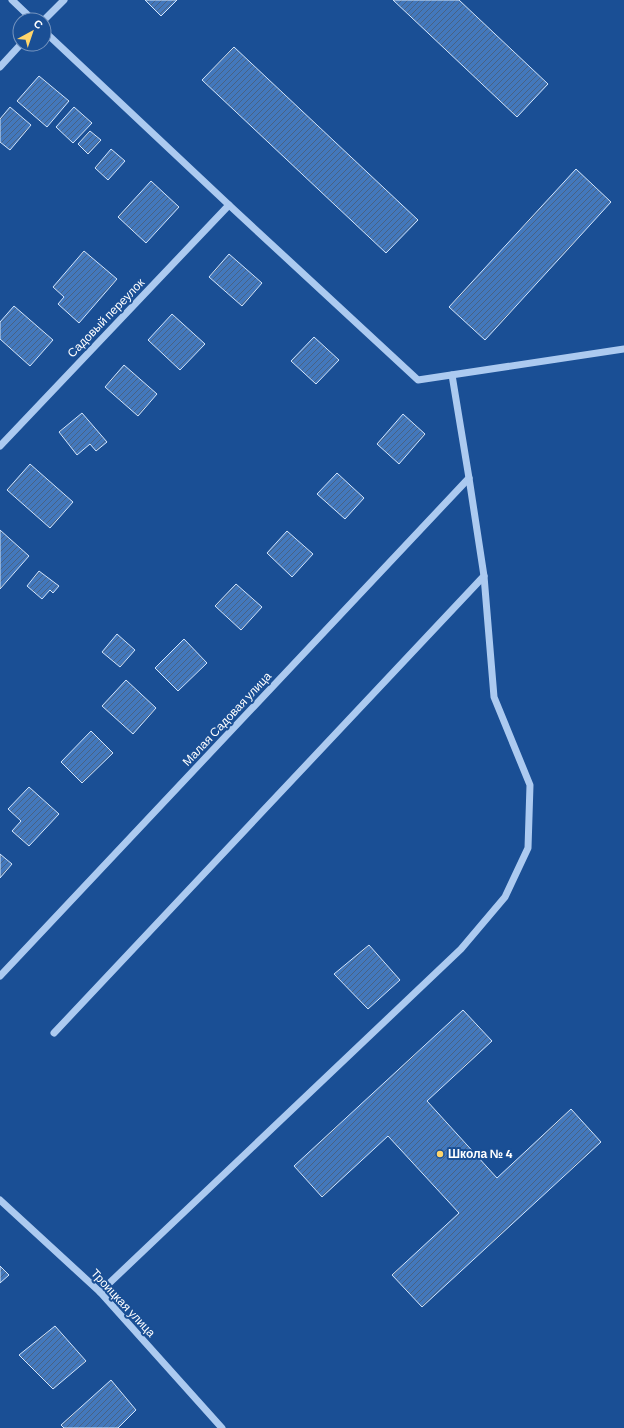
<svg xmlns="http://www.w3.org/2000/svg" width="624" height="1428" font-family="Barlow,sans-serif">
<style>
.building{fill:url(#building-hatch);stroke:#d3e5fb}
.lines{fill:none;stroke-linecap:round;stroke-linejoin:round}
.minor{stroke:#accaf0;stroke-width:7}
.poi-dot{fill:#ffd56b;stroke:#1a4f95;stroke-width:1.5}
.labels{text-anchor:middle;stroke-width:4;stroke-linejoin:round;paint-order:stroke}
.street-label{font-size:12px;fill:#fff;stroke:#1a4f95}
.poi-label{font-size:12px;font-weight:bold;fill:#fff;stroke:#1a4f95;text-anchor:start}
</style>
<defs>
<pattern id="building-hatch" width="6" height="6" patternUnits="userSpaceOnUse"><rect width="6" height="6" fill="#4378bc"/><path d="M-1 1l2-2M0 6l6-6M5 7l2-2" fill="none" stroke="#486284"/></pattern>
</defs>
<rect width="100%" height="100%" fill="#1a4f95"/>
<g class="building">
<path d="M145,0H177L161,16Z"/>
<path d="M393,0H459L548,84L517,117Z"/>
<path d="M234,47L418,220L386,253L202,80Z"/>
<path d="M39,76L69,101L47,127L17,101Z"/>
<path d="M10,107L31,125L10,150L0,142V119Z"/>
<path d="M74,107L92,123L73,143L56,127Z"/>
<path d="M90,131L101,140L88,154L78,144Z"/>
<path d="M111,149L125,161L108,180L95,168Z"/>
<path d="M576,169L611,202L485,340L449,307Z"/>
<path d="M151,181L179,207L146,243L118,217Z"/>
<path d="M84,251L117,279L79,323L58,304L64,297L53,287Z"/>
<path d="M229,254L262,283L242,306L209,277Z"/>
<path d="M14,306L53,340L30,366L0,339V322Z"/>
<path d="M172,314L205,344L180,370L148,340Z"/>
<path d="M314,337L339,360L316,384L291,361Z"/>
<path d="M124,365L157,394L138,416L105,387Z"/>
<path d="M82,413L107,442L96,451L90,444L77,455L59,432Z"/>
<path d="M403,414L425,434L399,464L377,444Z"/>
<path d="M30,464L73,502L50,528L7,490Z"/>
<path d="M337,473L364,498L345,519L317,494Z"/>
<path d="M0,530L29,556L0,589Z"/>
<path d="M287,531L313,554L292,577L267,553Z"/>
<path d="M39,571L59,586L53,593L50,590L42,599L27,586Z"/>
<path d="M236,584L262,607L241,630L215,606Z"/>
<path d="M117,634L135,650L120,667L102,652Z"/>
<path d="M184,639L207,663L178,691L155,668Z"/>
<path d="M126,680L156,708L133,734L102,706Z"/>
<path d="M91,731L113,753L82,783L61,762Z"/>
<path d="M29,787L59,814L29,846L12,831L21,821L8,809Z"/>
<path d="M0,854L12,864L0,878Z"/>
<path d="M369,945L400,980L368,1009L334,974Z"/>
<path d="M463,1010L492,1041L427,1101L497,1178L571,1109L601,1142L422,1307L392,1275L459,1213L388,1136L322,1197L294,1166Z"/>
<path d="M0,1266L9,1275L0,1283Z"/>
<path d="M55,1326L86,1361L53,1389L19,1355Z"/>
<path d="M111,1380L136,1410L118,1428H64L61,1425Z"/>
</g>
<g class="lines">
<g class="minor">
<path d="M12,0L33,20"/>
<path d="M44,20L64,0"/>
<path d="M44,31L229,205L418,380L624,349"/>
<path d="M0,67L21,44"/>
<path d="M0,446L229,205"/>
<path d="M0,976L469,478"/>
<path d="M54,1033L484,576"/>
<path d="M0,1200L100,1292L222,1428"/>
<path d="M100,1292L461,949L505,897L528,848L530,785L494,697L484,576L469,478L452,375"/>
</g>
</g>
<circle class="poi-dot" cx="440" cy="1154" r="4"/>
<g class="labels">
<g class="street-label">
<text transform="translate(106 318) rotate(-46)" y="4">Садовый переулок</text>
<text transform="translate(227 719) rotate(-47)" y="4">Малая Садовая улица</text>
<text transform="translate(123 1303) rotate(47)" y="4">Троицкая улица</text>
</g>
<g class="poi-label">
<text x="448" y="1158">Школа № 4</text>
</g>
</g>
<g transform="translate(32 32) rotate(40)"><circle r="19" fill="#1a4f95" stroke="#7695bf"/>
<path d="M0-3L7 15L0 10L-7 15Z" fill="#ffd56b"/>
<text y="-6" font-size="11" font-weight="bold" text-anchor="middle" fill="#ffffff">С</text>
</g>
</svg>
